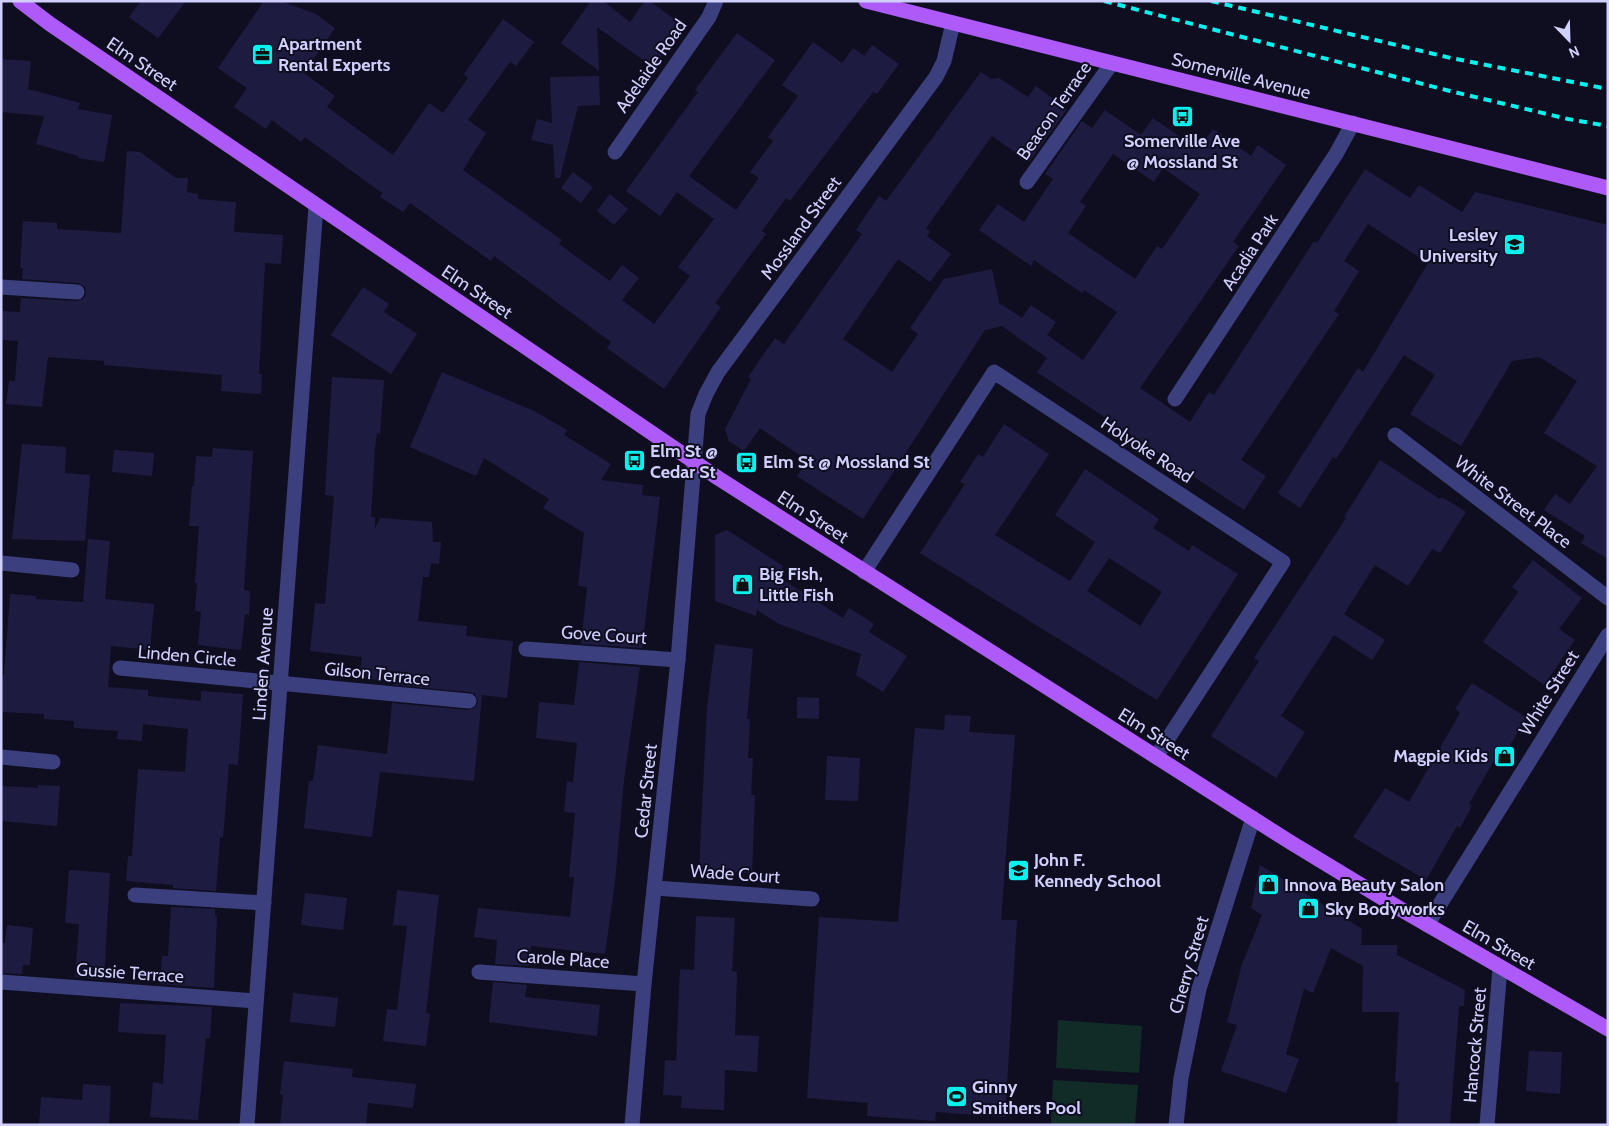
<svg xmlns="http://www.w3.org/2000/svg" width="1609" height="1126" font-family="Cabin,sans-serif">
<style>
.green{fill:#112b27}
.building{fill:#1e1b41;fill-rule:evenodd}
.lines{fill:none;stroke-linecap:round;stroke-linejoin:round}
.minor{stroke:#3b3f7e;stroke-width:15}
.major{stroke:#ad5af9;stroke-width:15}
.rail{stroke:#08f1ef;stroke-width:4;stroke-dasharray:8 6;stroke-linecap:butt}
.labels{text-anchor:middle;stroke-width:4;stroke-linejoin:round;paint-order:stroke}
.poi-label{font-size:18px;font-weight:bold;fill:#d0cffd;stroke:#0f0e21;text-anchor:start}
.street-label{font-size:18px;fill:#d0cffd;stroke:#0f0e21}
</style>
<rect width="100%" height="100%" fill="#0f0e21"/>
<g class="green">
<path d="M1058,1020L1142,1026L1139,1073L1056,1068Z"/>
<path d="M1053,1080L1138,1085L1135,1125H1051Z"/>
</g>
<g class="building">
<path d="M141,1H186L158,38L129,17Z"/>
<path d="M264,1H281L316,14L335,28L304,73L335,96L327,107L393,155L429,103L443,113L468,78L464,74L503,19L534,42L516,66L510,62L468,120L486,133L463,170L562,240L559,244L610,281L622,265L639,278L622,300L654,324L690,276L678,267L714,219L677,192L660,216L626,191L698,92L695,90L737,33L775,60L689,176L736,210L759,178L750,172L773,141L768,137L798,96L782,85L813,42L842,63L853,48L864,56L872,45L899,64L877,94L873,92L790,201L786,198L762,231L766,234L715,303L721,307L664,389L607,348L611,342L494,256L491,261L410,203L403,212L380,197L382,193L305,137L301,142L272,120L266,129L234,107L247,88L218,68Z"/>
<path d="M591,1H603L630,22L645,1H650L683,26L653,67L597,27L599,71L561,43Z"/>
<path d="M1,59L31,61L28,89L80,103L78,109L112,115L104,162L78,158V156L36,144L44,116L1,112Z"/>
<path d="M981,72L991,79L999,78L1028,97L1036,86L1067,109L1029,162L992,136L926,228L930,231L927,236L951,254L930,282L898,259L843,339L892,372L918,334L910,328L944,279L992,269L1000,306L1001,304L1022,318L1031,305L1056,322L1047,335L1083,360L1117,312L1084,290L1082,293L1034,260L1031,266L979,230L998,204L1024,222L1053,179L1045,174L1082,121L1092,128L1105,110L1141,135L1153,118L1198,149L1213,129L1251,156L1258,145L1286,165L1233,242L1239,246L1140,388L1190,422L1209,392L1214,395L1314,241L1317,243L1365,169L1410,198L1419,185L1462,212L1475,192L1608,225V559L1581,543L1585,536L1544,510L1555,494L1570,504L1597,466L1544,433L1577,381L1539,357L1512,361L1461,446L1410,414L1435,375L1404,355L1336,459L1333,457L1300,508L1278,493L1358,368L1363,372L1428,263L1368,224L1344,261L1359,271L1334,311L1339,314L1241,460L1266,476L1244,510L1037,372L1047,358L1002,326L985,330L863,519L797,476L808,461L760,428L744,451L729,441L725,429L751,379L748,377L775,338L784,344L862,234L856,230L879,196L886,201ZM1113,154L1154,182L1163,168L1200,194L1162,249L1157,246L1135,279L1068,233L1086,206L1080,202Z"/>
<path d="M599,76L600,105L578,106L560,178H555L553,145L531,140L537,119L552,123L550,77Z"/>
<path d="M127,151L140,152L176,178H188L187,192L198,194V199L236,202L234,232L283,235L281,264L265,263L259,374H262L261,394L221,391L222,375L104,365V361L48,357L42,407L6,404L9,381H15L18,341L1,340V311L20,312L21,298L77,301L84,298L86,293L85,287L78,283L22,279L23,268H20L23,221L57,223V229L121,233Z"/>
<path d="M573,172L593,187L581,203L561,188Z"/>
<path d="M610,194L628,209L614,225L597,211Z"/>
<path d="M363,287L389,304L384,312L417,334L391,374L331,335Z"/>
<path d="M442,372L534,411L567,430L564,435L611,464L601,480L643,485L642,495L660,497L642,648L581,644L587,587L578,586L584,533L543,508L549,499L484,458L476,476L410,447Z"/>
<path d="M332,377L384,380L380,434L377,433L375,448L371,517H375V529L380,518L432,522L433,542H441L439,564L431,563L429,577H423L418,621L467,626L466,636L513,641L507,698L482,695L474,781L380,772L372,837L304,828L309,781H313L318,745L387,754L392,703L468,710L476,707L478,701L475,694L470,692L394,685L395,682L359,678L362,657L310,651L315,603L325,604L334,496L325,495Z"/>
<path d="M1004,424L1049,454L995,535L1070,581L1095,542L1055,515L1085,469L1159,519L1153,528L1189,551L1192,545L1238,574L1157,700L920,553L965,484L960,482L978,454L983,457ZM1109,558L1162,592L1140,626L1087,591Z"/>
<path d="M22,444L66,447L65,473L90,475L85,541L12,539Z"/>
<path d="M213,448L253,451L244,590L250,591L249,615L245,614L241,650L198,645L201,612L195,611L197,583H195L199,526H189L192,486H194L196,456L212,457Z"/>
<path d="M114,450L154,453L152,476L112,472Z"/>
<path d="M1380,460L1440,499L1442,497L1466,512L1440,553L1432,549L1408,586L1375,565L1344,614L1385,640L1372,660L1334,635L1281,716L1305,732L1276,778L1211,736L1259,661L1254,658L1346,518L1344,517Z"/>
<path d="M727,530L783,566L777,576L843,618L849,608L874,624L869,632L907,656L883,692L856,675L861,654L779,624L757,610L756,616L715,601V535Z"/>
<path d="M88,539L110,541L105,599L154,604L150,650L111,646L108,687L148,690V696L201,701V691L243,694L238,765L229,764L223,838L220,837L216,891L173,888V885L126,881L128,856H132L138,769L185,772L188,729L143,724L142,741L117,739L118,731L74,728V721L44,719V714L1,712V674L4,675L10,594L36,596V599L83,602Z"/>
<path d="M1533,560L1582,598L1559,629L1575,640L1544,685L1483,642L1518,592L1512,587Z"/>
<path d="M715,644L753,649L747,719H750L748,758H753L751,795H755L752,873L699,870L707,707Z"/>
<path d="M579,662L640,667L624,780L615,882L605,954L531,946L529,966L495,964L497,940L474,937L478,908L570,917L574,877H569L575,813L564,812L567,781L573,782L577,743L536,738L539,702L574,705Z"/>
<path d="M1472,683L1527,718L1510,745L1512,747L1501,766L1493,762L1469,804L1472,806L1460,828L1457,826L1426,880L1353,837L1385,788L1409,802L1460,713L1455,709Z"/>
<path d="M797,697L819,698V719L797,718Z"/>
<path d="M945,715L971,716L969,732L1015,735L1001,920H1017L1005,1117L936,1112L935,1121L867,1116L868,1103L807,1098L819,917L898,922L915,728L944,730Z"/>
<path d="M827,756L860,758L858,801L825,800Z"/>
<path d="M38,785L60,786L57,826L1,821V786L38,788Z"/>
<path d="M1260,865L1362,929L1361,945H1397V955L1465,990L1464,1006H1459L1450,1125H1397L1399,1082H1395L1399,1012H1362L1363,966L1331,948L1313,993L1304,989L1286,1054L1299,1059L1286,1093L1221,1071L1237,1025L1227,1022L1242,964L1262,915L1251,908Z"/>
<path d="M69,870L110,873L104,980L75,977L79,924L65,923Z"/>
<path d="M397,890L439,895L426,1013L430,1014L426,1046L383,1041L387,1009L397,1010L407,926L393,925Z"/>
<path d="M305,893L347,898L343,930L301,925Z"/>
<path d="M171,907L215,909V916H217L214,988L160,984L162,956H168Z"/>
<path d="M696,916L735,918L732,971L737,972L735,1035L759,1036L757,1072L725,1070L724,1110L681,1108L682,1096L663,1095L665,1060L676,1061L680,969L694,970Z"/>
<path d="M7,925L33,928L30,965H23L22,974L1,973V943H5Z"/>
<path d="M493,982L527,985L525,997L600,1005L597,1036L489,1022Z"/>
<path d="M293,993L338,998L335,1027L290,1022Z"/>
<path d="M120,1003L212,1007L210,1038H206L198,1120L150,1117L153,1082L163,1084L166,1035L118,1032Z"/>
<path d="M1529,1051L1562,1052L1560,1094L1526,1091Z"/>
<path d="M284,1061L353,1069L352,1077L416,1084L413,1108L368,1103L366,1125H280L283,1095L280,1094Z"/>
<path d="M83,1084L111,1086L109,1125H39L41,1097L82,1100Z"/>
</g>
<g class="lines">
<g class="minor">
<path d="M615,152L709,17L716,1"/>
<path d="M1027,182L1112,63"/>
<path d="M1,287L77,292"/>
<path d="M1175,399L1336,154L1353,123"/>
<path d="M1395,435L1608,598"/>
<path d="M1,563L72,570"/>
<path d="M864,572L994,372L1283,562L1156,757"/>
<path d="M526,649L678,660"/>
<path d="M120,668L469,701"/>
<path d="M1,757L53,762"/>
<path d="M655,888L812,899"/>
<path d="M135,895L264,903"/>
<path d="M1427,925L1608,635"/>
<path d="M479,972L644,984"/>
<path d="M1,982L256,1001"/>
<path d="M247,1125L316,206"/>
<path d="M632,1125L644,984L678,660L698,414L706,394L718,372L936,77L944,61L953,23"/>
<path d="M1176,1125L1181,1078L1199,989L1253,818"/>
<path d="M1487,1125L1500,968"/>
</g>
<g class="major">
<path d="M20,1L50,24L718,478L1290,842L1402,910L1608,1029"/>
<path d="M866,1L1608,188"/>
</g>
<g class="rail">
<path d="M1104,1L1450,91L1568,119L1608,126"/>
<path d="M1211,1L1451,58L1608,89"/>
</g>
</g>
<defs>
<symbol id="office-square" viewBox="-11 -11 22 22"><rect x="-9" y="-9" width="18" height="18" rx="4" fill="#08f1ef" stroke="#0f0e21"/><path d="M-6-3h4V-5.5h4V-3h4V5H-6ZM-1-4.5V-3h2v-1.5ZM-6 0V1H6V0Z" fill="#111"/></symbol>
<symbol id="bus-square" viewBox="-11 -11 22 22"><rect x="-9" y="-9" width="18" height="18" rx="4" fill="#08f1ef" stroke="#0f0e21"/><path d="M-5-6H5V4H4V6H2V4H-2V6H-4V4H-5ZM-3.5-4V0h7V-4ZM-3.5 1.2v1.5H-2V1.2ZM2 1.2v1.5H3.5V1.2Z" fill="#111"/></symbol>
<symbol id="university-square" viewBox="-11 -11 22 22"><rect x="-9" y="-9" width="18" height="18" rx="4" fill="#08f1ef" stroke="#0f0e21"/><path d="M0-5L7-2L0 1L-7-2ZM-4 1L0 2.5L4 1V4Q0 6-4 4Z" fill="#111"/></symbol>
<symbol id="shop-square" viewBox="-11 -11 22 22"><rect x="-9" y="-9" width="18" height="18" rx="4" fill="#08f1ef" stroke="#0f0e21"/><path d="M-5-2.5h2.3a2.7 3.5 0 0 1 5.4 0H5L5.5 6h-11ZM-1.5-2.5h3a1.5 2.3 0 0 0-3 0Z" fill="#111"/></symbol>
<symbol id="school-square" viewBox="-11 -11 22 22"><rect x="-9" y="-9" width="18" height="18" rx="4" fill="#08f1ef" stroke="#0f0e21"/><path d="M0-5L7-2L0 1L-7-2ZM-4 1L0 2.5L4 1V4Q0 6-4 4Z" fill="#111"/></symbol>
<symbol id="stadium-square" viewBox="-11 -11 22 22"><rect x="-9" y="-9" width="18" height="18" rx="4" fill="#08f1ef" stroke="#0f0e21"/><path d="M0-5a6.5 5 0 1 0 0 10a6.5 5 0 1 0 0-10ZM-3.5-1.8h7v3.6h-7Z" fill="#111"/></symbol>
</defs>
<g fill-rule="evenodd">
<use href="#office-square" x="250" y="42" width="25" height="25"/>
<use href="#bus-square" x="1170" y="104" width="25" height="25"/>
<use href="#university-square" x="1502" y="232" width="25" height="25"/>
<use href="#bus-square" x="622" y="448" width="25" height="25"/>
<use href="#bus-square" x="734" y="450" width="25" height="25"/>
<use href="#shop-square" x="730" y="572" width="25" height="25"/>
<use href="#shop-square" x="1492" y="744" width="25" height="25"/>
<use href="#school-square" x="1006" y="858" width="25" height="25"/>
<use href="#shop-square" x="1256" y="872" width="25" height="25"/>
<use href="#shop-square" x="1296" y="896" width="25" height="25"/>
<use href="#stadium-square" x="944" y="1084" width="25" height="25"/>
</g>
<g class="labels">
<g class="poi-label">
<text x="278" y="50">Apartment<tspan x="278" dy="21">Rental Experts</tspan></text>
<text x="1182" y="147" text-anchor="middle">Somerville Ave<tspan x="1182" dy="21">@ Mossland St</tspan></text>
<text x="1498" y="241" text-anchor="end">Lesley<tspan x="1498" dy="21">University</tspan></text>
<text x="650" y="457">Elm St @<tspan x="650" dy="21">Cedar St</tspan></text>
<text x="763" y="468">Elm St @ Mossland St</text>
<text x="759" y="580">Big Fish,<tspan x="759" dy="21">Little Fish</tspan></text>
<text x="1488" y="762" text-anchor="end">Magpie Kids</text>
<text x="1034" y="866">John F.<tspan x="1034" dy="21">Kennedy School</tspan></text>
<text x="1284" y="891">Innova Beauty Salon</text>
<text x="1325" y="915">Sky Bodyworks</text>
<text x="972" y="1093">Ginny<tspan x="972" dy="21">Smithers Pool</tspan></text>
</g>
<g class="street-label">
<text transform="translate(142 64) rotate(34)" y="6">Elm Street</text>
<text transform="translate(651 66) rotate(-55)" y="6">Adelaide Road</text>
<text transform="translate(1241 76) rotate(14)" y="6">Somerville Avenue</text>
<text transform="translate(1054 111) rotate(-55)" y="6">Beacon Terrace</text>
<text transform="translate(801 228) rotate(-54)" y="6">Mossland Street</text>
<text transform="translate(1250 252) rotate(-57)" y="6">Acadia Park</text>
<text transform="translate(477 292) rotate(34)" y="6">Elm Street</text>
<text transform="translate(1147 450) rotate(33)" y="6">Holyoke Road</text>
<text transform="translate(1513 502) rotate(37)" y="6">White Street Place</text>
<text transform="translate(813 517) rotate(33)" y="6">Elm Street</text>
<text transform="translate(604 635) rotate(4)" y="6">Gove Court</text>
<text transform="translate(187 656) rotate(5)" y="6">Linden Circle</text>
<text transform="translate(263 664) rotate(-86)" y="6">Linden Avenue</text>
<text transform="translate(377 674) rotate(6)" y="6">Gilson Terrace</text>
<text transform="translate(1549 693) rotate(-58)" y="6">White Street</text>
<text transform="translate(1154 734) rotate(32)" y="6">Elm Street</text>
<text transform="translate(646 791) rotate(-84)" y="6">Cedar Street</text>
<text transform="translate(735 874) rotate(4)" y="6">Wade Court</text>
<text transform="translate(1499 945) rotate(30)" y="6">Elm Street</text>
<text transform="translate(563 959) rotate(4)" y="6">Carole Place</text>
<text transform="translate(1189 965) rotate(-74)" y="6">Cherry Street</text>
<text transform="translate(130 973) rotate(4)" y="6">Gussie Terrace</text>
<text transform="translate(1475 1045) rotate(-85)" y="6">Hancock Street</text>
</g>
</g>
<rect width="1609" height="1126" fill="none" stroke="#d0cffd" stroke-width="5"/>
<g transform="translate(1569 40) rotate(157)" stroke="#0f0e21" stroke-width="4" paint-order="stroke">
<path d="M0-4L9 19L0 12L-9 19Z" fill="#d0cffd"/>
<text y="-8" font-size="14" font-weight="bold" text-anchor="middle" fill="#d0cffd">N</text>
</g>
</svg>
